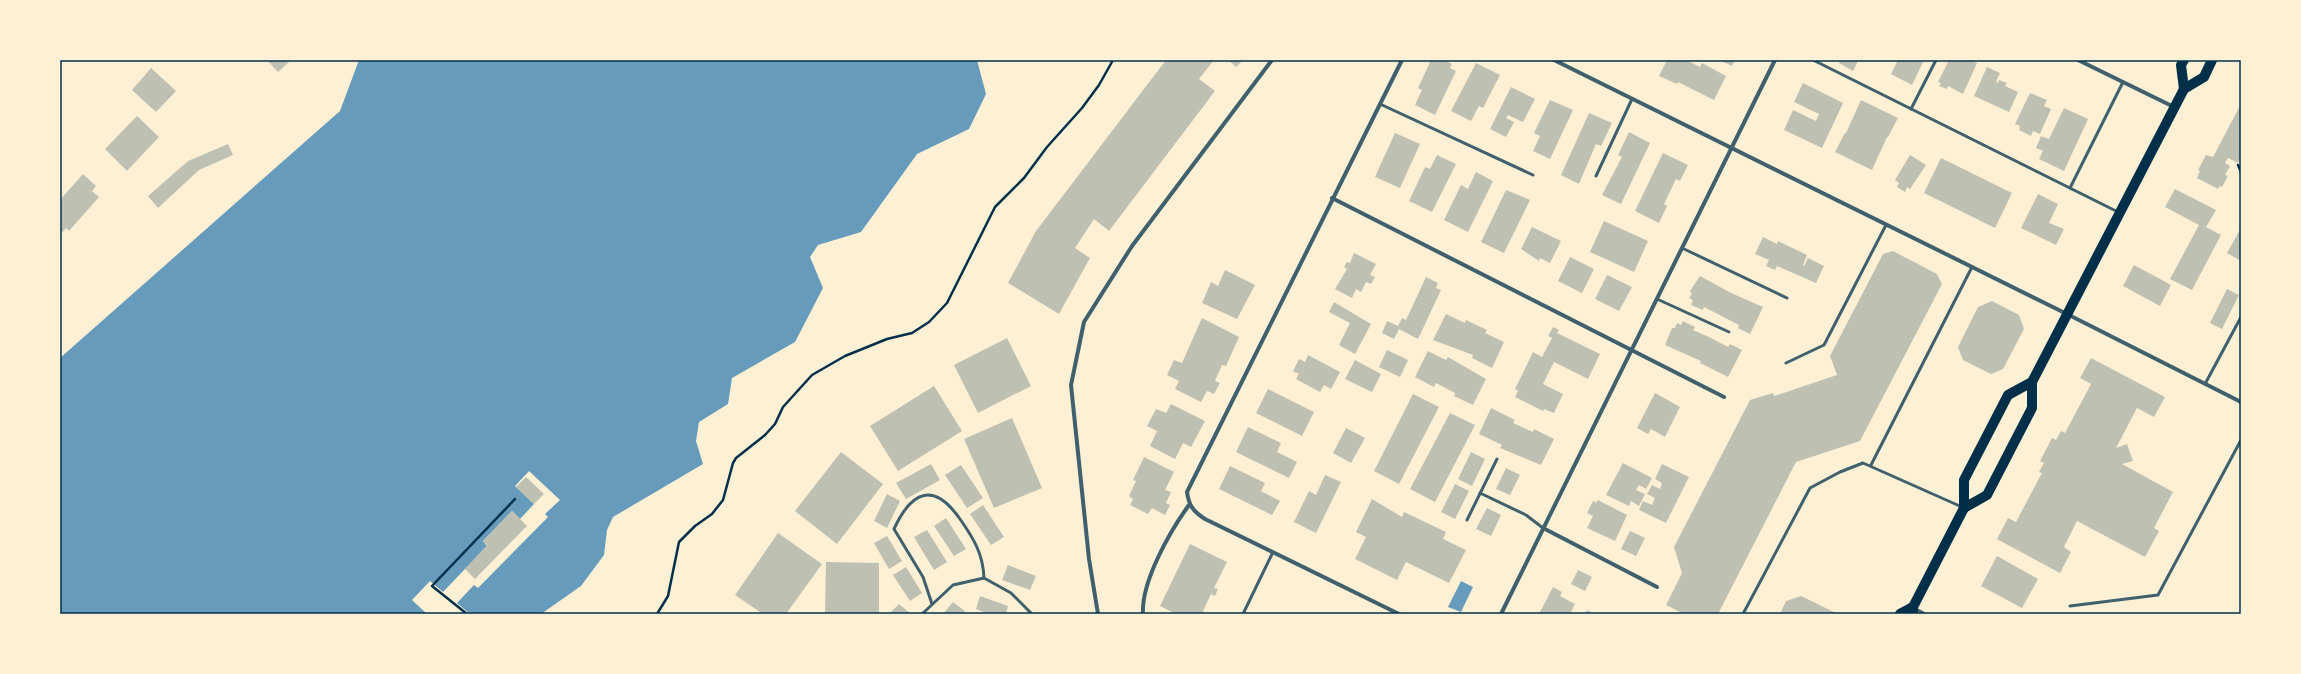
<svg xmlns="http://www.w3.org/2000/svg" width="2301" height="674" font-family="'Open Sans',sans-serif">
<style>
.water{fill:#669bbc}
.pier{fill:#fdf0d5}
.building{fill:#bec0b2}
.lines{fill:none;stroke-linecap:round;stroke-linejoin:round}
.path{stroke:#003049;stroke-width:2.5}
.service{stroke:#3f606c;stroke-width:3}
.minor{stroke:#3f606c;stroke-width:4}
.primary{stroke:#003049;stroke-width:10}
.neatline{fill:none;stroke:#003049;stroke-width:1.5}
</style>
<rect width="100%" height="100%" fill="#fdf0d5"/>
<g class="water">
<path d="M359,60H977L986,94L969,129L917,154L861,232L818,245L810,257L823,288L795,342L732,378L728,404L699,422L696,441L703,464L613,517L607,530L604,555L581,586L541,614H60V358L340,111Z"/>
<path d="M1461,581L1473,587L1461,612L1448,607Z"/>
</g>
<path class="pier" d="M529,471L560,500L545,514L548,517L478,588L474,585L457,603L470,614H427L412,600L430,581L443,592L487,546L483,541L512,511L520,519L534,504L515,486Z"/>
<g class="building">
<path d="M267,60H287L289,62L278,72Z"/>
<path d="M1166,60H1214L1199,79L1215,91L1109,231L1094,219L1075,248L1090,258L1059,314L1008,283L1036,231Z"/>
<path d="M1228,60H1243L1236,67Z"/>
<path d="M1431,60L1437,62L1438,60H1444L1452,64L1450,68L1456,71L1435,115L1415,105L1422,90L1418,88Z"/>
<path d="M1667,60H1686L1700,67L1702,63L1726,76L1714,100L1678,82L1677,84L1659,76Z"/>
<path d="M1719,60H1735L1732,66Z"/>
<path d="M1841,60H1857L1858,61L1853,71L1839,63Z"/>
<path d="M1898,60H1924L1912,85L1891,74Z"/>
<path d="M1949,60H1975L1974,62L1977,63L1963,94L1948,86L1947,89L1939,86L1941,83L1938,82Z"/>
<path d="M1476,63L1500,75L1483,108L1479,106L1471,121L1451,111Z"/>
<path d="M1987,67L2000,73L1996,82L1998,83L1999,80L2007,83L2005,86L2018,92L2009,112L1974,96Z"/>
<path d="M151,68L176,91L156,112L132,90Z"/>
<path d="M1803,83L1843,103L1822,148L1784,130L1793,110L1816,121L1819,114L1794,102Z"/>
<path d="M1511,87L1535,99L1523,122L1508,115L1506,118L1514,122L1506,137L1490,129Z"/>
<path d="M2030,93L2047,100L2044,106L2051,109L2040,134L2033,131L2031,136L2019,130L2020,126L2015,124Z"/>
<path d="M1550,100L1573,110L1550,159L1533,151L1540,136L1534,133Z"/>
<path d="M1861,100L1898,118L1888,137H1887L1872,170L1835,152L1845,133H1846Z"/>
<path d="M2241,104V156L2238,163L2228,158L2225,163L2230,166L2225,175L2228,176L2222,187L2220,186L2218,189L2197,178L2200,171L2198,170L2206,155L2213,157Z"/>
<path d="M2064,108L2088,119L2064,171L2039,159L2043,151L2036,148L2041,136L2049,139Z"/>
<path d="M1589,113L1612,123L1601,146L1596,144L1579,184L1561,175Z"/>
<path d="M137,116L159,137L127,171L105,149Z"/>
<path d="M1629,132L1650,143L1621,204L1602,195L1622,157L1618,155Z"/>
<path d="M1395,133L1420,144L1400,188L1375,177Z"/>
<path d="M228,144L233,155L199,170L158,208L148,196L188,161Z"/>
<path d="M1663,153L1688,165L1680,181L1676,179L1664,204L1667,206L1659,223L1635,211Z"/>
<path d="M1437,155L1456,164L1432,212L1409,201L1425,167L1430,169Z"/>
<path d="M1910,155L1926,165L1910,189L1907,187L1905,192L1897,187L1899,183L1895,180Z"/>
<path d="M1941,158L2012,193L1995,228L1924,193Z"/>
<path d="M1476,172L1493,181L1468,232L1444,220L1461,185L1468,189Z"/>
<path d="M83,174L96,186L92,191L99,197L69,231L66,228L60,235V200Z"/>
<path d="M2175,189L2216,210L2206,227L2221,235L2192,290L2170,279L2199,225L2165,207Z"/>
<path d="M1506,190L1530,200L1504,253L1481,242Z"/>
<path d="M2038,194L2058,204L2049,223L2064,229L2056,245L2021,228Z"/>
<path d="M1604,221L1648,241L1634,272L1590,252Z"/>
<path d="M1532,227L1561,241L1550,263L1540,258L1539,261L1521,249Z"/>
<path d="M2241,228V261L2227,253Z"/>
<path d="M1763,237L1777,244L1778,241L1807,255L1803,265L1804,266L1808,258L1824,266L1816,283L1777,266L1775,270L1766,266L1769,260L1755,254Z"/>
<path d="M1893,251L1937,274L1942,284L1860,441L1796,462L1718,614H1684L1666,605L1682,573L1674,547L1750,400L1773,393L1774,396L1837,375L1830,356L1883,254Z"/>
<path d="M1354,253L1376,264L1370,275L1375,277L1371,284L1366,282L1361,292L1356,289L1352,298L1335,289L1347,269L1344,267L1347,262L1350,263Z"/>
<path d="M1570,257L1594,269L1582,293L1558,281Z"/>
<path d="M2134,265L2171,285L2160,306L2123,286Z"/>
<path d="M1225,270L1255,285L1237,319L1202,303L1211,282L1218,286Z"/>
<path d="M1607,275L1632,287L1619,311L1595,299Z"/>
<path d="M1700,276L1731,293L1763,307L1750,334L1738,328L1739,325L1704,307L1703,310L1691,305L1693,300L1689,298L1692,294L1690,291Z"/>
<path d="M1426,277L1438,283L1436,288L1441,290L1418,339L1399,329L1394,339L1382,333L1387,321L1398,326L1402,318L1406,320Z"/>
<path d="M2227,289L2239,295L2222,329L2210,323Z"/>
<path d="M1992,301L2019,315L2024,329L2003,369L1991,374L1963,360L1958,347L1978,307Z"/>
<path d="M1334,302L1371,324L1355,354L1339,345L1350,323L1329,312Z"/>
<path d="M1446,314L1465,323L1466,320L1487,330L1485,333L1504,342L1492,368L1472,358L1473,355L1433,340Z"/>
<path d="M1202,318L1239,337L1226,366L1222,365L1215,381L1220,383L1214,394L1207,391L1201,402L1175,389L1179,381L1167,375L1174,360L1182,363Z"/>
<path d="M1683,321L1695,327L1693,330L1709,337L1728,347L1730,344L1742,350L1728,377L1700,363L1701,361L1665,345L1672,328H1675L1677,323L1681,325Z"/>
<path d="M1553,327L1559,330L1557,333L1600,354L1588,379L1554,362L1543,384L1563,394L1554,413L1544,409L1543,411L1515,397L1518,391L1515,389L1533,352L1542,357L1552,338L1548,336Z"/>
<path d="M1007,338L1031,386L978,413L954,365Z"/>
<path d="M1387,350L1408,360L1400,377L1379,367Z"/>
<path d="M1428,351L1446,360L1448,357L1486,379L1473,405L1454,396L1455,393L1436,383L1434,387L1415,377Z"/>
<path d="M1308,355L1340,372L1331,389L1324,385L1320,392L1296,379L1299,374L1293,371L1299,359L1305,362Z"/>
<path d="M2091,358L2165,397L2154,417L2137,408L2116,448L2127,444L2133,461L2122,464L2173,492L2154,528L2159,531L2145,557L2077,521L2064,547L2071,552L2060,573L1997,539L2008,518L2016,522L2042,473L2039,472L2044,463L2040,461L2052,438L2056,440L2061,431L2065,433L2091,384L2080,378Z"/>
<path d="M1355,360L1381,374L1372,392L1345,379Z"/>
<path d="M934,386L962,431L898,471L870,426Z"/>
<path d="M1268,389L1314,412L1302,436L1256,413Z"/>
<path d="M1655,393L1680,407L1665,437L1651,429L1648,434L1637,428Z"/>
<path d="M1413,394L1439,407L1399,484L1374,471Z"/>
<path d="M1171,404L1205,421L1191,447L1183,443L1175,459L1150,446L1157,431L1147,426L1156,409L1166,413Z"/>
<path d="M1491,408L1515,420L1513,423L1533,432L1534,429L1554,439L1541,465L1500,448L1502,445L1479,434Z"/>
<path d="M1450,413L1475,425L1435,502L1410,489Z"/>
<path d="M1012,418L1042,488L994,508L964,439Z"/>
<path d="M1248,427L1281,443L1277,452L1297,462L1289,478L1236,452Z"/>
<path d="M1346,428L1365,438L1351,463L1333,453Z"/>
<path d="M841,452L883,484L837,544L795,511Z"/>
<path d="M1471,452L1485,459L1472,486L1458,479Z"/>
<path d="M1144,457L1174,472L1165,490L1171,492L1166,503L1170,505L1165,515L1152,508L1148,514L1130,505L1133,499L1129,496L1136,481L1133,480Z"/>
<path d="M1623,463L1652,478L1646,489L1639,485L1636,490L1645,494L1639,506L1631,501L1629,506L1606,495Z"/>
<path d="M931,464L940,480L906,499L896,483Z"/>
<path d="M1662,464L1689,477L1666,523L1639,510L1643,501L1652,505L1655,498L1647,494L1652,485L1660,489L1662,483L1655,479Z"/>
<path d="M961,465L983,498L967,508L945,475Z"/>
<path d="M1230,466L1265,483L1261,491L1280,501L1272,515L1219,489Z"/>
<path d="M1506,468L1520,475L1510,495L1496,489Z"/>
<path d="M1325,475L1341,482L1316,533L1294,522L1309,491L1316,495Z"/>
<path d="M526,477L544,494L534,504L516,487Z"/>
<path d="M1455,484L1469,491L1455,519L1441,512Z"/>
<path d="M887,494L900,501L887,528L874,521Z"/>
<path d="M1372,499L1402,517L1404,512L1446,532L1443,539L1466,550L1449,583L1406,562L1397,580L1355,559L1366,537L1356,532Z"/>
<path d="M1598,500L1627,515L1615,541L1587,528L1593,516L1587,513L1593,501L1596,503Z"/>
<path d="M983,505L1004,537L991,545L970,514Z"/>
<path d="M1487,508L1501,515L1491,536L1476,529Z"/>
<path d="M512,511L527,526L475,579L465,569L487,545L483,541Z"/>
<path d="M946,518L966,549L954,556L934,526Z"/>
<path d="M927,530L947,562L934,570L914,537Z"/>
<path d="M1630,531L1645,538L1636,556L1621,549Z"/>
<path d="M778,533L822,564L786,614H763L735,595Z"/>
<path d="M887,536L902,561L889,569L874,543Z"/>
<path d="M1190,544L1227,562L1214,588L1218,589L1215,596L1211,594L1203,611L1205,614H1176L1160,606Z"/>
<path d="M1997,556L2038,579L2022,608L1981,586Z"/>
<path d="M826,562L879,563V614H825Z"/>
<path d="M1008,565L1036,576L1030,590L1002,580Z"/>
<path d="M906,567L922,593L910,601L893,575Z"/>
<path d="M1578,570L1592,577L1585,591L1571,584Z"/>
<path d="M1553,587L1562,592L1560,596L1575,604L1570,614H1539Z"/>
<path d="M980,596L1008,606L1006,614H988L976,609Z"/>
<path d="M1801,596L1838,614H1780L1786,601Z"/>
<path d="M953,602L965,611L962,614H943Z"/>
<path d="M899,604L911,614H889Z"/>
<path d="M1587,610L1594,614H1585Z"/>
</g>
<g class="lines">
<g class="path">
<path d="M2238,165L2241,172"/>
<path d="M467,614L432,586L515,499"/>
<path d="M657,614L668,596L679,542L695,526L712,514L723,500L733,463L736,458L765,435L775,424L783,407L812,375L845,356L887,339L912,333L929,322L947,303L995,207L1024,178L1047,147L1082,108L1099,85L1113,60"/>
</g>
<g class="service">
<path d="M1813,60L2118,212"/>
<path d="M1380,104L1533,175"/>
<path d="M1911,109L1936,60"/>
<path d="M1596,176L1632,99"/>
<path d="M2070,188L2123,82"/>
<path d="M1682,248L1787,298"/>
<path d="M1657,299L1729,332"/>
<path d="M1786,363L1824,345L1886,225"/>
<path d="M2205,384L2241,317"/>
<path d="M1871,465L1972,267"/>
<path d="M1480,493L1526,515L1543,528"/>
<path d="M1467,520L1497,459"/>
<path d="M932,604L923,577L894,529C912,490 934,482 960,519C974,539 983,554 984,578"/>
<path d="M2070,606L2158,595L2241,440"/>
<path d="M1916,609L1925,614"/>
<path d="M922,614L953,585L984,578L1011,593L1032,614"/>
<path d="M1243,614L1273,552"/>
<path d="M1743,614L1810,488L1840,472L1863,463L1962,507"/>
</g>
<g class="minor">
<path d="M1554,60L2067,314L2241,402"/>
<path d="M2078,60L2174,107"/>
<path d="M1332,198L1724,397"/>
<path d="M1543,528L1657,587"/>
<path d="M1098,614L1089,559L1071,385L1084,322L1132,246L1272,60"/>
<path d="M1143,614C1141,582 1170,531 1189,505"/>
<path d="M1399,614L1205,519C1193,511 1189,506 1187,492L1402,60"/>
<path d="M1501,614L1775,60"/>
</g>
<g class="primary">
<path d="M2184,60L2181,65L2184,89"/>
<path d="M1964,508L1987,495L2032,408V382L2184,89L2204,77L2212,60"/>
<path d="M1900,614L1913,607"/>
<path d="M1913,614V607L1964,508V480L2008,395L2032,382"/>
</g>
</g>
<rect width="2301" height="674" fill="none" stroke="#fdf0d5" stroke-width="122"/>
<rect x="61" y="61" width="2179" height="552" class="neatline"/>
</svg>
